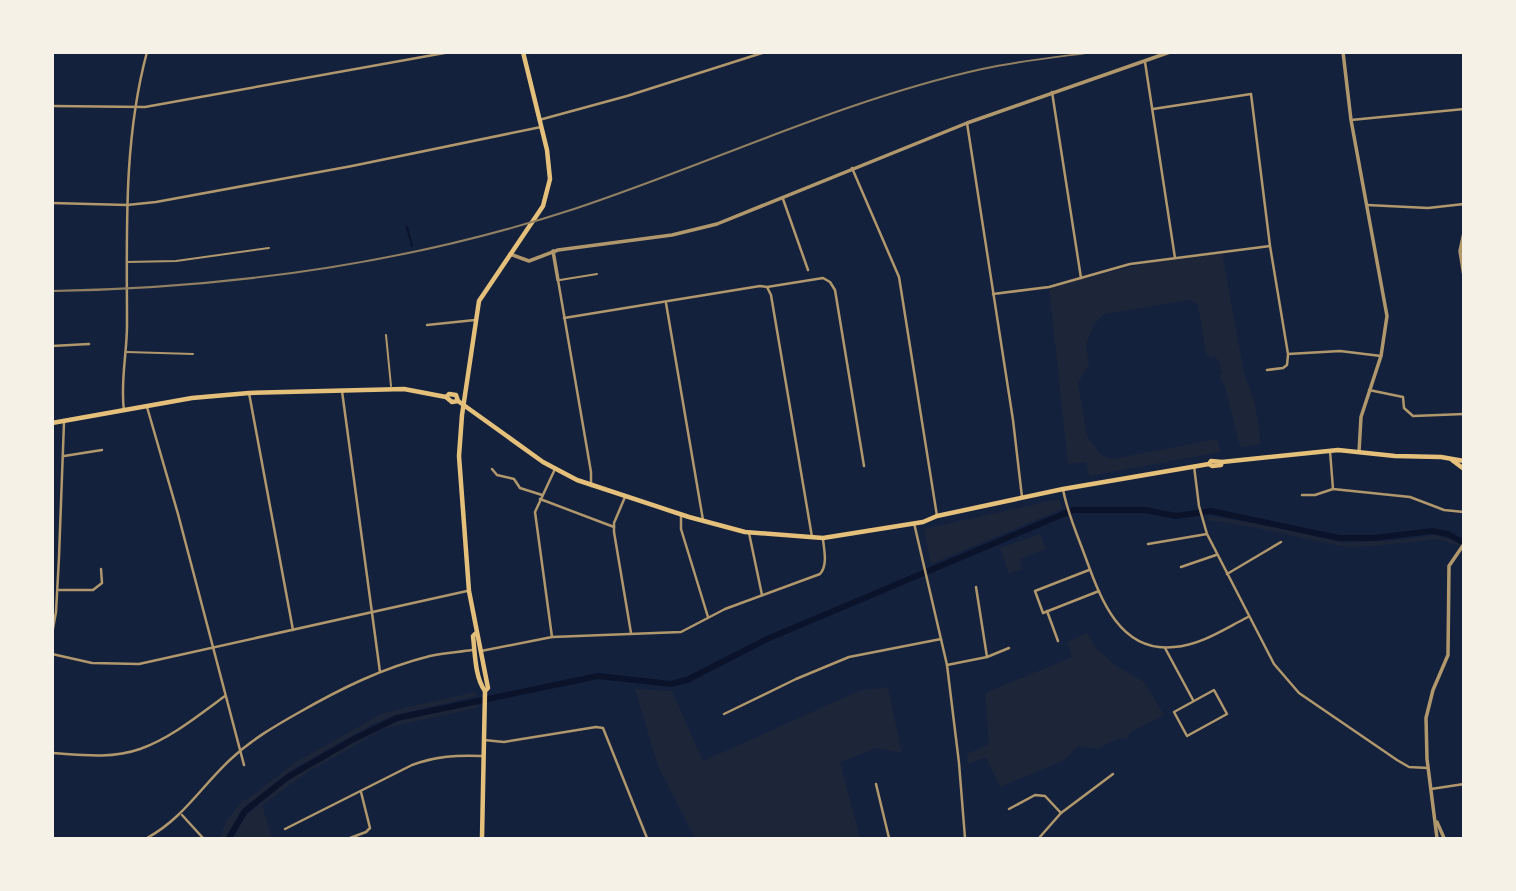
<svg xmlns="http://www.w3.org/2000/svg" width="1516" height="891" font-family="'Open Sans',sans-serif">
<style>
.green{fill:#1d2539}
.lines{fill:none;stroke-linecap:round;stroke-linejoin:round}
.stream{stroke:#0b132b;stroke-width:2}
.canal{stroke:#0b132b;stroke-width:6}
.service{stroke:#b1986c;stroke-width:2}
.minor{stroke:#b1986c;stroke-width:2.5}
.tertiary{stroke:#b1986c;stroke-width:3.5}
.primary{stroke:#e5c07b;stroke-width:4.5}
.rail{stroke:#918062;stroke-width:2}
</style>
<rect width="100%" height="100%" fill="#14213d"/>
<g class="green">
<path d="M1222,252L1244,373L1255,403L1261,444L1241,447L1239,443L1225,387L1219,375L1222,373L1219,361L1215,357L1212,358L1206,354L1198,304L1189,300L1105,314L1094,324L1086,345L1089,364L1078,383L1087,436L1101,455L1113,459L1217,439L1221,452L1089,476L1086,462L1068,464L1049,287L1158,260Z"/>
<path d="M1059,499L1062,509L931,564L924,529Z"/>
<path d="M1209,516L1269,525L1343,543L1398,540L1435,535L1460,543L1459,546L1438,539L1375,546L1344,547L1257,528L1208,520Z"/>
<path d="M1040,534L1046,549L1020,559L1022,569L1009,574L1000,548Z"/>
<path d="M1087,633L1096,648L1104,655L1118,667L1144,682L1164,715L1131,732L1127,738L1114,740L1098,749L1078,746L1065,760L1000,787L986,757L968,764L967,754L989,744L985,693L1072,657L1067,642Z"/>
<path d="M888,687L902,753L877,748L840,762L860,838H695L658,766L635,689L672,691L703,761L859,691Z"/>
<path d="M475,692L476,696L396,715L373,724L293,769L241,810L226,838H220L226,821L244,799L246,800L296,762L383,713Z"/>
<path d="M477,704V708L385,728L306,773L262,805L272,838H233L245,816L289,779L360,738L406,718Z"/>
</g>
<g class="lines">
<path class="stream" d="M407,227L412,246"/>
<path class="canal" d="M229,838L245,811L288,777L352,740L397,718L598,676L671,684L687,680L767,639L1073,510H1145L1176,516L1211,511L1339,538H1374L1432,531L1448,534L1464,543"/>
<g class="service">
<path d="M127,262L176,261L269,248"/>
<path d="M560,280L597,274"/>
<path d="M386,335L391,386"/>
<path d="M127,352L193,354"/>
</g>
<g class="minor">
<path d="M1145,62L1175,258"/>
<path d="M1052,92L1081,278"/>
<path d="M52,106L145,107L450,52"/>
<path d="M1153,109L1251,94L1270,246L1288,354L1340,351L1381,356"/>
<path d="M539,120L627,96L765,52"/>
<path d="M1351,120L1464,109"/>
<path d="M967,123L1013,420L1022,497"/>
<path d="M852,168L899,277L937,516"/>
<path d="M783,199L808,270"/>
<path d="M52,203L127,205L156,202L352,166L541,127"/>
<path d="M1367,205L1428,208L1464,204"/>
<path d="M558,280L591,472V486"/>
<path d="M767,287L771,295L812,537"/>
<path d="M993,294L1049,287L1130,264L1270,246"/>
<path d="M666,303L703,520"/>
<path d="M564,318L760,286L767,287L823,278L830,282L835,290L864,466"/>
<path d="M427,325L475,320"/>
<path d="M52,346L89,344"/>
<path d="M1267,370L1283,368L1287,365L1288,355"/>
<path d="M1369,390L1403,397L1404,408L1413,416L1464,414"/>
<path d="M342,391L380,672"/>
<path d="M249,393L293,630"/>
<path d="M147,407L178,514L244,765"/>
<path d="M124,411C120,382 127,354 127,325C127,234 123,141 147,52"/>
<path d="M1330,451L1333,489L1410,497L1444,510L1464,512"/>
<path d="M64,456L102,450"/>
<path d="M1194,466L1199,506L1207,534L1274,664L1299,693L1397,760L1409,767L1428,768"/>
<path d="M492,469L497,475L514,479L520,488L542,495"/>
<path d="M1063,489C1067,512 1077,534 1085,556C1100,597 1119,653 1174,647C1201,645 1224,629 1248,617"/>
<path d="M1302,495H1315L1333,489"/>
<path d="M625,497L614,523V532L631,633"/>
<path d="M540,499L614,527"/>
<path d="M681,515V529L708,617"/>
<path d="M914,523L947,665L959,763L965,838"/>
<path d="M749,533L762,595"/>
<path d="M1148,544L1207,534"/>
<path d="M1181,567L1216,555"/>
<path d="M1089,570L1035,591L1043,613L1099,591"/>
<path d="M1227,574L1281,542"/>
<path d="M976,587L987,657"/>
<path d="M59,590H93L102,583L101,569"/>
<path d="M1047,611L1058,641"/>
<path d="M52,634L56,612L59,557L64,422"/>
<path d="M552,637L535,512L555,469"/>
<path d="M1165,648L1193,700"/>
<path d="M481,651L552,637L681,632L725,609L820,574C828,565 824,550 823,539"/>
<path d="M52,654L92,663L139,664L467,591"/>
<path d="M947,665L987,657L1009,648"/>
<path d="M1214,690L1227,714L1187,736L1174,712Z"/>
<path d="M724,714L796,679L849,657L941,639"/>
<path d="M484,740L504,742L596,727L603,728L647,838"/>
<path d="M52,753C81,755 112,759 140,749C171,738 199,715 225,696"/>
<path d="M876,784L889,838"/>
<path d="M1431,789L1464,784"/>
<path d="M1009,809L1035,795L1045,796L1061,813"/>
<path d="M182,815L203,838"/>
<path d="M285,829L412,765C436,756 457,755 482,756"/>
<path d="M147,838C184,818 202,785 232,758C251,740 275,726 298,713C340,689 382,668 430,656C444,653 459,652 472,650"/>
<path d="M350,838L366,832L370,828L361,792"/>
<path d="M1039,838L1061,813L1113,774"/>
</g>
<g class="tertiary">
<path d="M1343,52L1351,120L1387,316L1381,356L1361,417L1359,452"/>
<path d="M1464,233L1460,251L1464,276"/>
<path d="M553,251L558,280"/>
<path d="M510,254L529,261L558,250L672,235L717,224L967,123L1170,52"/>
<path d="M1437,822L1444,838"/>
<path d="M1437,838L1427,759L1426,718L1433,690L1448,655L1449,566L1464,544"/>
</g>
<g class="primary">
<path d="M446,397L449,394L456,395L458,401L543,462L577,480L689,517L745,532L823,538L923,522L937,516L1063,489L1209,464L1211,461L1222,462"/>
<path d="M52,423L192,398L249,393L404,389L446,397L452,402L458,401"/>
<path d="M1452,460L1464,469"/>
<path d="M1209,464L1212,466L1221,465L1222,462L1338,450L1395,456L1441,457L1464,461"/>
<path d="M475,634L473,636C475,653 475,678 485,691"/>
<path d="M482,838L485,691L488,688L469,591L459,456L462,415L479,301L543,206L550,179L547,150L523,52"/>
</g>
<path class="rail" d="M52,291C229,288 406,264 574,209C710,164 842,100 982,69C1019,61 1057,57 1094,52"/>
</g>
<rect width="1516" height="891" fill="none" stroke="#f6f1e7" stroke-width="108"/>
</svg>
